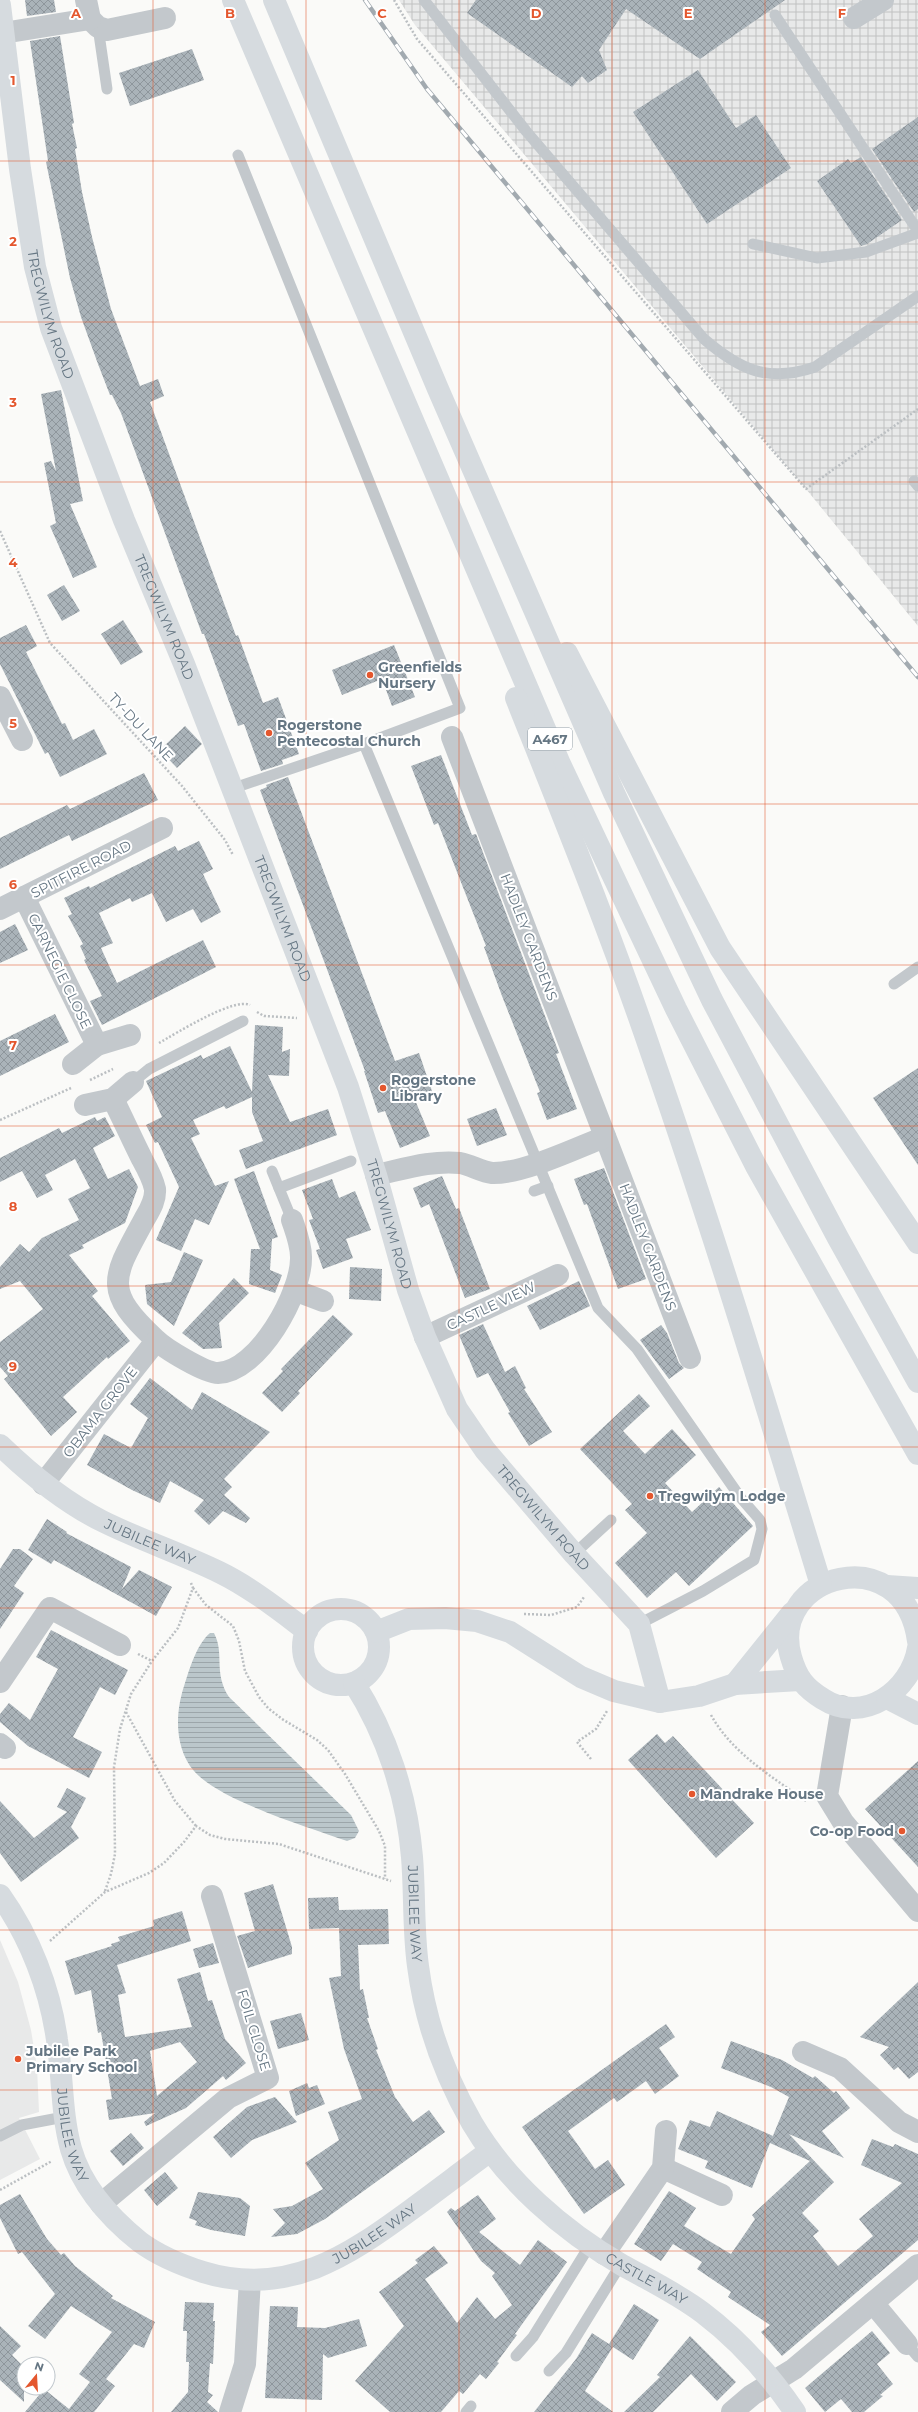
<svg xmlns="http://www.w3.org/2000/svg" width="918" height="2412" font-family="Montserrat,sans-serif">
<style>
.built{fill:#e8e9e9}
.industrial{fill:url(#industrial-grid)}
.water{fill:url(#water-rules)}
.building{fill:url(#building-cross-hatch);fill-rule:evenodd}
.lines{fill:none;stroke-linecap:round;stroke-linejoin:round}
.path{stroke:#bbbfc2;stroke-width:2.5;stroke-dasharray:2 2;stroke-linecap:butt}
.lane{stroke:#c3c8cc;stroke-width:11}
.street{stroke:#c3c8cc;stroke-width:22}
.secondary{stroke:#d6dbdf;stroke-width:22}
.primary{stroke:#d6dbdf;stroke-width:22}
.rail-casing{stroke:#a2aab0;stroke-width:4.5}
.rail{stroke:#fff;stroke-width:3;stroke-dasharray:9;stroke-linecap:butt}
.grid{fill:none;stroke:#e4572e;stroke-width:1;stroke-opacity:0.55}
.poi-dot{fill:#e4572e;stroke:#fff;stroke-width:1.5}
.labels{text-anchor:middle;stroke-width:4;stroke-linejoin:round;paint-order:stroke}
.shield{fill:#fff;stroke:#939fa8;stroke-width:1}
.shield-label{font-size:13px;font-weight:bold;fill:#657683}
.street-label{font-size:14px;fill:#657683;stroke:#fff}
.poi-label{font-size:14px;font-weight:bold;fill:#657683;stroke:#fff;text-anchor:start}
.grid-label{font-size:13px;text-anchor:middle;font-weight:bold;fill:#e4572e;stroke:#fff;stroke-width:4;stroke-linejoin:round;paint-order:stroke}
</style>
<defs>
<pattern id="industrial-grid" width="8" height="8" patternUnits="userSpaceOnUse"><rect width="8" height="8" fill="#e8e9e9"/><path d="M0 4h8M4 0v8" fill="none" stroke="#c0c1c2"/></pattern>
<pattern id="water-rules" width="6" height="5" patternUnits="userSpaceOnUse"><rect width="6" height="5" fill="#bbc7cb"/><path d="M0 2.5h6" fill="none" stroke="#9ca6aa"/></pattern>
<pattern id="building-cross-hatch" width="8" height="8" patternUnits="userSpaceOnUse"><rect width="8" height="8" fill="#aab3b9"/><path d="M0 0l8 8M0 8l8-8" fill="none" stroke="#8e969c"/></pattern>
</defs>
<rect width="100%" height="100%" fill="#fafaf8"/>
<path class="built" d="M0,1940L18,1982L31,2030L37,2067L39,2112L19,2118L40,2159L0,2180Z"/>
<path class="industrial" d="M399,0H918V626L806,489L415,25Z"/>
<path class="water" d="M210,1633H214C225,1654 213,1672 229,1697L351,1815L359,1831L355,1838L347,1841C308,1827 220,1801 194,1771C176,1750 175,1718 182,1693C188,1674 195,1646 210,1633Z"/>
<g class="building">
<path d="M25,0H54L56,12L27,16Z"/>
<path d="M476,0H785L700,59L626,9L599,50L607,70L588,83L582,76L572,87L467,13Z"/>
<path d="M60,36L74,123L72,124L77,148L75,149L82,192L92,237L111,309L140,386L158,379L164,396L150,402L236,636L238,635L263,703L278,697L299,754L282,760L283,764L261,771L244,724L238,726L204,634H202L121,413L112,395H110L98,364L81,317L70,278L46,162L48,161L30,41Z"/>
<path d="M192,49L204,80L130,106L119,73Z"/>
<path d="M698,70L736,128L756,115L791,168L707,224L633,112Z"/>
<path d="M918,117V209L914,212L872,149Z"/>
<path d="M861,157L902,220L867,244L861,246L817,181L848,159L851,163Z"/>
<path d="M61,390L83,501L70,504L97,567L73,578L50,526L56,523L44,463L51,461L56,471L41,394Z"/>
<path d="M64,585L80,611L62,621L47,595Z"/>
<path d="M123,620L143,652L121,665L101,634Z"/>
<path d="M26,625L37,646L26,652L62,724L65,723L73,740L94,729L107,754L60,777L48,752L45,754L0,664V638Z"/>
<path d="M394,645L415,697L392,706L382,679L342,695L332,670Z"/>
<path d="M185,726L202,744L177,768L160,750Z"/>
<path d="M441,755L472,835L476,834L559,1053L556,1054L577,1109L547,1120L537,1093L540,1092L502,996L484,947L486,946L457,872L438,823L434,825L411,766Z"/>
<path d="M144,773L158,800L72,841L69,835L0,869V838L67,805L70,809Z"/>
<path d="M288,777L395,1061L419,1053L433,1094L415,1100L430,1136L400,1148L385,1111L378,1113L364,1071H365L260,790L267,787L266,785Z"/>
<path d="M199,841L213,869L203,874L221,912L201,923L193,909L166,922L152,893L132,902L130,898L99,913L113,943L101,948L117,983L203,940L216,967L102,1025L90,1001L102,996L84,960L86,959L80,946L83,944L68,916L72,914L64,898L89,886L90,888L175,846L178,851Z"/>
<path d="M15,924L28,950L0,963V932Z"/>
<path d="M55,1014L69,1042L0,1076V1041Z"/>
<path d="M255,1025L283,1027L282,1052L290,1049L289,1076L268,1075L290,1122L328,1109L337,1135L246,1169L239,1150L263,1141L252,1112V1097L226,1109L224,1106L193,1120L200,1134L191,1138L215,1186L229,1181L209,1225L195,1219L181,1251L156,1240L179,1187L158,1142L155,1143L146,1125L162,1117L146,1081L201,1055L203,1059L230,1046L252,1092Z"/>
<path d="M918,1068V1165L873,1098Z"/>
<path d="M496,1108L507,1135L477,1146L467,1119Z"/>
<path d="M95,1117L97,1121L105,1117L115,1136L93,1148L108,1179L129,1169L138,1187L125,1223L82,1245L84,1248L69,1255L98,1291L92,1296L130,1341L108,1359L107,1357L63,1397L77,1412L51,1436L4,1379L8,1376L0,1367V1342L43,1309L20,1281L0,1289V1267L20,1244L29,1252L42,1238L79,1220L68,1199L90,1188L75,1159L45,1175L53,1190L37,1198L22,1171L0,1182V1158L59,1128L62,1133Z"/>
<path d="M604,1168L646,1279L618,1289L587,1204L584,1205L574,1179Z"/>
<path d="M254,1171L278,1237L272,1239L270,1270L282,1275L275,1293L249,1284L251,1249H260L234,1179Z"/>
<path d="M442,1176L456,1209L459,1208L490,1289L465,1298L429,1204L421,1208L413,1188Z"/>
<path d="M332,1179L339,1198L355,1191L371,1230L346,1239L353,1258L323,1269L316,1250L320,1249L309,1220L313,1219L302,1190Z"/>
<path d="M184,1252L203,1260L174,1326L147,1304L145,1285L171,1282Z"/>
<path d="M350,1267L382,1269L381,1301L349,1299Z"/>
<path d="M234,1278L249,1293L219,1323L222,1348L203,1349L182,1333Z"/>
<path d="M579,1281L590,1306L540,1330L527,1306Z"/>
<path d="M333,1315L353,1334L298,1391L300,1393L282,1412L262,1393L283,1371L281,1369Z"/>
<path d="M483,1324L505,1372L515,1366L526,1388L524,1389L552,1432L529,1446L508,1413L510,1412L488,1373L477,1378L459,1335Z"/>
<path d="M661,1325L667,1333L679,1363L684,1368L669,1379L640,1340Z"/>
<path d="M150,1378L192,1410L202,1392L270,1432L224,1479L232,1487L224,1495L250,1518L246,1523L223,1511L209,1525L194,1511L204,1500L170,1481L160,1503L132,1490L87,1465L104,1434L131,1448L148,1418L130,1404Z"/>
<path d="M639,1394L650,1406L623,1431L645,1454L672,1429L696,1455L665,1483L692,1512L719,1487L753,1526L689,1586L676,1572L647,1598L615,1563L647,1533L625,1510L632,1504L580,1449Z"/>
<path d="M47,1519L67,1532L66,1533L131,1567L122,1589L139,1570L172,1587L156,1616L54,1560L51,1564L28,1550Z"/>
<path d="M13,1549H20L33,1559L14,1586L24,1593L0,1629V1569Z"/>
<path d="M51,1630L128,1670L115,1695L100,1687L73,1737L102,1752L89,1778L28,1746L0,1722V1714L9,1703L30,1720L58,1669L36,1657Z"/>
<path d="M657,1734L665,1743L673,1736L754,1823L716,1858L628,1760Z"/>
<path d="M918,1761V1867L865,1809Z"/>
<path d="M67,1788L86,1798L71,1827L79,1838L21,1882L0,1853V1801L34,1838L67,1812L57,1807Z"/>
<path d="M273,1884L292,1947V1954L248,1968L237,1936L255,1931L244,1893Z"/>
<path d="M338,1897L339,1910L388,1909L389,1944L358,1945L360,1990L363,1989L369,2018H367L378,2049L376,2050L395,2097L413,2122L429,2110L445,2132L325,2219L297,2234L271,2237L285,2223L273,2209L292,2206L323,2189L305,2163L339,2140L328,2112L362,2099L344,2049L329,1978L341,1976L339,1928L309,1929L308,1898Z"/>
<path d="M182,1911L191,1941L117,1965L126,1993L118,1995L125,2037L192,2027L177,1979L200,1972L208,2001L212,2000L225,2039L246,2063L226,2080L223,2076L186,2108L146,2126L144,2122L155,2113L109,2120L106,2100L112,2099L101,2032L98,2033L91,1990L75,1995L65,1961L112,1946L111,1944L120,1941L118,1937L154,1926L153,1920ZM180,2042L197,2062L157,2096L150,2051Z"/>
<path d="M213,1943L219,1963L199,1968L193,1949Z"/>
<path d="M918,1982V2072L909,2079L898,2067L894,2070L880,2055L889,2047L860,2037Z"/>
<path d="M301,2013L309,2040L278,2049L270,2021Z"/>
<path d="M666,2024L675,2037L659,2048L679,2076L655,2094L646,2081L617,2102L614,2098L568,2131L595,2169L608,2160L625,2185L584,2214L522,2127Z"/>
<path d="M731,2041L782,2060L813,2078L815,2076L834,2093L836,2091L850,2108L822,2131L844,2158L789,2134L834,2182L802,2213L819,2231L813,2236L838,2266L873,2236L859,2219L902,2183L861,2165L872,2139L893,2147L895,2144L918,2154V2240L782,2356L761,2332L770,2325L728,2297L731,2292L697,2269L702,2262L673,2244L661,2261L634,2244L669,2191L696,2208L684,2226L731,2254L755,2219L752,2215L810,2161L770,2143L752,2188L705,2168L708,2161L678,2149L690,2120L710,2127L717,2111L773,2136L772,2138L789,2097L771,2087L721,2068Z"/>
<path d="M307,2083L309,2088L317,2085L325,2104L296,2116L289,2091Z"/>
<path d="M275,2097L297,2122L252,2140L231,2158L213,2137L247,2107Z"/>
<path d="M131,2133L144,2148L123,2166L110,2151Z"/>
<path d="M165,2172L178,2188L157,2206L144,2190Z"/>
<path d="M198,2192L240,2198L250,2206L245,2236L211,2230L195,2225L197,2221L189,2218Z"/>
<path d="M20,2194L47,2239L61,2255L64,2253L75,2266L113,2296L111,2298L155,2322L144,2348L134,2344L106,2379L115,2386L94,2412H25L44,2389L69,2409L90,2382L79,2374L112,2332L71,2306L45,2339L28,2326L55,2294L22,2252L18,2254L0,2218V2205Z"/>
<path d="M478,2195L496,2219L479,2232L520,2265L538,2240L567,2262L515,2334L517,2335L497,2362L499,2363L486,2379L480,2374L463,2394L459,2391L441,2412H390L355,2381L404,2326L379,2292L418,2263L415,2260L434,2246L448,2263L425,2279L457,2323L477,2297L495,2319L512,2305L492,2276L495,2273L481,2261L447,2212L451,2208L455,2211Z"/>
<path d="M185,2302L214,2303L213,2321H215L213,2364L210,2363L208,2392L213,2395L207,2402L218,2412H171L188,2392L189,2362H186L187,2331H183Z"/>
<path d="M634,2304L659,2320L633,2360L613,2347L585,2391L613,2412H534L576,2359L592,2333L609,2344Z"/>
<path d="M270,2306L298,2307L297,2327L325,2328L359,2319L367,2346L328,2358L323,2354L322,2400L265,2398Z"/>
<path d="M0,2326L21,2346L12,2355L24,2367V2402L0,2380Z"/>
<path d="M872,2331L890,2353L877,2364L893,2384L880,2395L883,2396L864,2412H852L841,2399L825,2412L805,2388Z"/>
<path d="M690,2336L736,2382L717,2401L691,2374L653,2412H624L660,2377L657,2375Z"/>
</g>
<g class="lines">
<g class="path">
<path d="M394,0L417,39L806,489L918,409"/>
<path d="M0,531L50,643L182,786L225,840L233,855"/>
<path d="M257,1012L264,1016L297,1018"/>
<path d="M159,1043C175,1034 234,997 250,1005"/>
<path d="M90,1080L113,1069"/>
<path d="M0,1120L71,1088"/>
<path d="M193,1588L206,1605L233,1626L239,1641L245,1671L259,1697L268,1708L282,1719L317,1740L328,1750L345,1774L379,1831L385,1846V1879"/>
<path d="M524,1614L551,1615L577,1607L584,1597"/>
<path d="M138,1654L152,1661"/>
<path d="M126,1712L175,1801L196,1826"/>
<path d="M711,1715C732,1753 771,1776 806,1801"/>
<path d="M591,1759L577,1742L596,1729L607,1711"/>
<path d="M105,1891L111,1874L115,1854L114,1767L120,1729L131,1694L152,1661L178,1628L193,1588L191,1583"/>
<path d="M50,1941L105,1892L149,1873L164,1863L184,1842L196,1826L210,1835L225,1839L279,1844L391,1881"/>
<path d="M0,2190L52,2161"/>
</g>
<g class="lane">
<path d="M424,0L526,131L704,339C740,370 768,383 815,367L918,296"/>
<path d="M775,15L918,231"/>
<path d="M98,27L107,89"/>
<path d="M753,244L817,258L866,252L918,233"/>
<path d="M914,481L918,486"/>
<path d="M364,744L598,1308L637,1349L740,1497L760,1520L762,1529L754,1560L703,1591L639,1624"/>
<path d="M231,789L364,744L460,708L238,155"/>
<path d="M894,984L918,967"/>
<path d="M133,1082L149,1069L243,1021"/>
<path d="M272,1171L292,1220"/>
<path d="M279,1188L351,1161"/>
<path d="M534,1191L548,1186"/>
<path d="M574,1554L611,1520"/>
<path d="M0,2136L22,2125L64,2117"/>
<path d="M907,2344L918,2357"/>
<path d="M516,2356L533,2337L590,2245"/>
<path d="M549,2371L566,2353L621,2264"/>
<path d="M466,2412L471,2406"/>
</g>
<g class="street">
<path d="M854,18L883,0"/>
<path d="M90,19L98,27L107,30L165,18"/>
<path d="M3,33L90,19L86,0"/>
<path d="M0,697L22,740"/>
<path d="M452,737L690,1358"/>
<path d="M24,897L97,1045L130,1035"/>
<path d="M0,909L162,828"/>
<path d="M73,1064L97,1045"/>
<path d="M113,1099C123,1119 132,1139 142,1159C147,1168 153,1179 155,1189C156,1201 149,1211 144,1220C113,1277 102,1290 155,1339C165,1349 205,1373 218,1373C258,1372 302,1293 301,1257C301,1244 296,1232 292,1220"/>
<path d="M85,1105L113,1099L133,1082"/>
<path d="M376,1175C404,1169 432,1160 460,1163C471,1165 482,1172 492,1173C523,1174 576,1148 605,1137"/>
<path d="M294,1290L323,1301"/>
<path d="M425,1337L558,1275"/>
<path d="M43,1484L156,1341"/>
<path d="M0,1682L50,1608L120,1645"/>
<path d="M842,1706L827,1796L843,1822L918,1911"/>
<path d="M0,1744L5,1748"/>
<path d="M803,2052L840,2068L899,2122L918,2132"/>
<path d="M663,2168L722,2195"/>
<path d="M101,2204L228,2098L268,2078L212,1896"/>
<path d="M604,2254L663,2168L666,2131"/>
<path d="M873,2303L907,2344"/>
<path d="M230,2412L245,2364L250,2280"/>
<path d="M732,2412L752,2395L794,2369L918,2265"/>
</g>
<g class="secondary">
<path id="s1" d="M0,5L20,169L35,267L51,328L124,520L184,664L348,1087L376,1175L408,1290L425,1337L457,1409L485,1450L574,1554L639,1624L660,1702"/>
<path id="s2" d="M0,1445C30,1474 64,1502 102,1521C140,1540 180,1553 219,1572C250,1587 279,1610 307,1631"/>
<path d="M887,1586L918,1588"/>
<circle cx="341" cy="1647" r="38"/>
<path d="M376,1632L409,1619L445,1618L477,1621L510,1632L581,1677L614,1691L660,1702L699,1696L735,1684L800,1680"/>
<path d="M918,1641C904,1537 767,1574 791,1657C797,1678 805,1688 823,1699C863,1725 911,1691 918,1648"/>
<path id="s3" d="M354,1683C387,1735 407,1796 412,1857C415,1893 413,1930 418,1966C425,2021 444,2074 472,2123C507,2182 562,2230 622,2265C649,2280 678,2294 703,2313C740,2341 769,2374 795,2412"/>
<path d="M735,1684L792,1613"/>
<path id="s4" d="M0,1895C30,1937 50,1989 57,2040C63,2076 61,2113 71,2149C82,2187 110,2218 140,2242C159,2256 181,2265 203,2272C287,2298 348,2256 412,2209C438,2190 464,2170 490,2151"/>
</g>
<g class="primary">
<path d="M233,0L560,764L676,1009L756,1166L918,1454"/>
<path d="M274,0L438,389L614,793L712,1000L838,1238L918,1382"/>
<path d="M567,653L720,948L918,1243"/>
<path d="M516,698C563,816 611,934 652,1055C713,1230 767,1408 821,1585"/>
<path d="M887,1698L918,1714"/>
</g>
<defs>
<path id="rail" d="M365,0L427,89L918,677"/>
</defs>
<use href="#rail" class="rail-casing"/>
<use href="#rail" class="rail"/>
</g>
<path class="grid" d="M153,0V2412M306,0V2412M459,0V2412M612,0V2412M765,0V2412M0,161H918M0,322H918M0,482H918M0,643H918M0,804H918M0,965H918M0,1126H918M0,1286H918M0,1447H918M0,1608H918M0,1769H918M0,1930H918M0,2090H918M0,2251H918"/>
<g class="poi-dot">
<circle cx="370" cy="675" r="4"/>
<circle cx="269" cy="733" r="4"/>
<circle cx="383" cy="1088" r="4"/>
<circle cx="650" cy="1496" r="4"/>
<circle cx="692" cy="1794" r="4"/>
<circle cx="902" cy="1831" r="4"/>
<circle cx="18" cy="2059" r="4"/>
</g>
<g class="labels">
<rect class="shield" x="528" y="728" width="44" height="22" rx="3"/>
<g class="shield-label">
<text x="550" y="744">A467</text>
</g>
<g class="street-label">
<text dy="5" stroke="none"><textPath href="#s1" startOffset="314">TREGWILYM ROAD</textPath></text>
<text dy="5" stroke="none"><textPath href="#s1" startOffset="638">TREGWILYM ROAD</textPath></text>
<text transform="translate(141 727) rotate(47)" y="5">TY-DU LANE</text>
<text transform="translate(81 869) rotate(-27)" y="5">SPITFIRE ROAD</text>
<text dy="5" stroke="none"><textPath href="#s1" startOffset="962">TREGWILYM ROAD</textPath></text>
<text transform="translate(529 937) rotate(69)" y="5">HADLEY GARDENS</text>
<text transform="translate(60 971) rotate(64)" y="5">CARNEGIE CLOSE</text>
<text dy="5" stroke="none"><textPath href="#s1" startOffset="1286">TREGWILYM ROAD</textPath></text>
<text transform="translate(648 1247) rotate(69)" y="5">HADLEY GARDENS</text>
<text transform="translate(491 1306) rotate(-25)" y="5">CASTLE VIEW</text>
<text transform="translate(100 1412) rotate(-52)" y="5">OBAMA GROVE</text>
<text dy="5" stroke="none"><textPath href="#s1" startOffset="1622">TREGWILYM ROAD</textPath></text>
<text dy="5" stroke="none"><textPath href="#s2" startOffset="180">JUBILEE WAY</textPath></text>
<text dy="5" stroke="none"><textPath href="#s3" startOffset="242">JUBILEE WAY</textPath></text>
<text transform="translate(254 2030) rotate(73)" y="5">FOIL CLOSE</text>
<text dy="5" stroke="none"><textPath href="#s4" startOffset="254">JUBILEE WAY</textPath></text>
<text dy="5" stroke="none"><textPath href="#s4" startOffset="638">JUBILEE WAY</textPath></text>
<text dy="5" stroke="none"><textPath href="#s3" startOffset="698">CASTLE WAY</textPath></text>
</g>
<g class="poi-label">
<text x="378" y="672">Greenfields<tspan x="378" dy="16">Nursery</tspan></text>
<text x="277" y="730">Rogerstone<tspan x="277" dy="16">Pentecostal Church</tspan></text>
<text x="391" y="1085">Rogerstone<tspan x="391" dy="16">Library</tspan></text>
<text x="658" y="1501">Tregwilym Lodge</text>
<text x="700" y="1799">Mandrake House</text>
<text x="894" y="1836" text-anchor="end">Co-op Food</text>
<text x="26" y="2056">Jubilee Park<tspan x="26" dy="16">Primary School</tspan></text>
</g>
</g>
<g class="grid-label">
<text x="76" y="18">A</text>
<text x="230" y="18">B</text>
<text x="382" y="18">C</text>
<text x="536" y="18">D</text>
<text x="688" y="18">E</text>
<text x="842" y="18">F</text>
<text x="13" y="85">1</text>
<text x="13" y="246">2</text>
<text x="13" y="407">3</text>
<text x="13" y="567">4</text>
<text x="13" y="728">5</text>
<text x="13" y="889">6</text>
<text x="13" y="1050">7</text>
<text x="13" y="1211">8</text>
<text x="13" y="1371">9</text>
</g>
<g transform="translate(36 2376) rotate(18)"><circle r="19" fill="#ffffff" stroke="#c1c8cd"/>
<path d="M0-3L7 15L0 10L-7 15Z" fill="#e4572e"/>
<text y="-6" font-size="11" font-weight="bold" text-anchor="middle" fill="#657683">N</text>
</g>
</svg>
